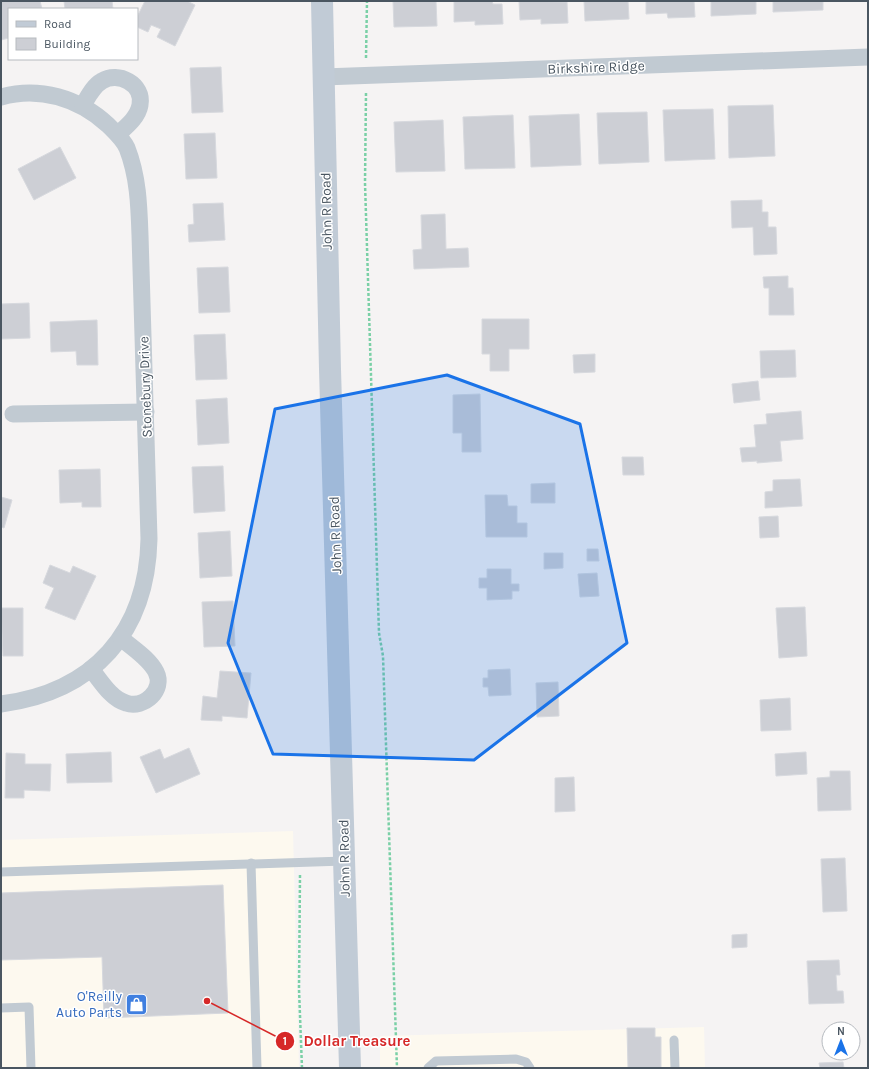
<svg xmlns="http://www.w3.org/2000/svg" width="869" height="1069" font-family="Karla,sans-serif">
<style>
.commercial{fill:#fdf9ef}
.building{fill:#cdcfd5;stroke:#d7d9de}
.lines{fill:none;stroke-linecap:round;stroke-linejoin:round}
.path{stroke:#7ad0a6;stroke-width:2.5;stroke-dasharray:3 2;stroke-linecap:butt}
.lane{stroke:#c1cad2;stroke-width:9}
.street{stroke:#c1cad2;stroke-width:17}
.secondary{stroke:#c1cbd6;stroke-width:22}
.marked{fill:#1a73e8;fill-opacity:0.2;stroke:#1a73e8;stroke-width:3;stroke-linejoin:round}
.labels{text-anchor:middle;stroke-width:3;stroke-linejoin:round;paint-order:stroke}
.street-label{font-size:14px;fill:#4a5661;stroke:#fff}
.shop-label{font-size:14px;fill:#366cbe;stroke:#fff;text-anchor:end}
.leader{fill:none;stroke:#d62828;stroke-width:1.5}
.callout-dot{fill:#d62828;stroke:#fff;stroke-width:1.5}
.mark-label{font-size:12px;text-anchor:middle;font-weight:bold;fill:#fff}
.callout-label{font-size:15px;text-anchor:middle;font-weight:bold;fill:#d62828;stroke:#fff;stroke-width:3;stroke-linejoin:round;paint-order:stroke}
</style>
<rect width="100%" height="100%" fill="#f5f3f3"/>
<g class="commercial">
<path d="M293,831L299,1068H1V840Z"/>
<path d="M704,1027L705,1068H380V1036Z"/>
</g>
<g class="building">
<path d="M1,1H40L42,9H9V38L1,40Z"/>
<path d="M64,1H112L113,9H65Z"/>
<path d="M145,1H187L195,5L175,46L157,37L161,29L151,25L148,32L137,27V17Z"/>
<path d="M393,1H436L437,26L394,27Z"/>
<path d="M454,1H492L493,4H502L503,24L475,25V21L454,22Z"/>
<path d="M519,1L567,2L568,23L541,24V19L520,20Z"/>
<path d="M584,1H628L629,19L585,21Z"/>
<path d="M646,1H694L695,17L668,18L667,13L646,14Z"/>
<path d="M711,1H756V14L711,16Z"/>
<path d="M773,1H823V10L773,12Z"/>
<path d="M221,67L223,112L192,113L190,68Z"/>
<path d="M773,105L775,156L729,158L728,106Z"/>
<path d="M713,109L715,159L665,161L663,110Z"/>
<path d="M647,112L649,162L599,164L597,113Z"/>
<path d="M579,114L581,165L531,167L529,116Z"/>
<path d="M513,115L515,168L465,169L463,117Z"/>
<path d="M443,120L445,171L396,172L394,122Z"/>
<path d="M215,133L217,178L186,179L184,134Z"/>
<path d="M60,147L76,178L34,200L18,169Z"/>
<path d="M762,200V212H768V227H776L777,254L754,255L753,227L732,228L731,201Z"/>
<path d="M223,203L225,240L189,242L188,225L194,224L193,204Z"/>
<path d="M445,214L446,249L468,248L469,267L414,269L413,250L422,249L421,215Z"/>
<path d="M228,267L230,312L199,313L197,268Z"/>
<path d="M788,276V288H793L794,315H769V288H764L763,277Z"/>
<path d="M29,303L30,338L1,339V304Z"/>
<path d="M482,319H529V349H509V371H490V354H482Z"/>
<path d="M97,320L98,365H77L76,351L51,352L50,322Z"/>
<path d="M225,334L227,379L196,380L194,335Z"/>
<path d="M795,350L796,377L761,378L760,351Z"/>
<path d="M595,354V372L574,373L573,355Z"/>
<path d="M758,381L760,400L734,403L732,384Z"/>
<path d="M480,394L481,452H462V433H453V395Z"/>
<path d="M227,398L229,443L198,445L196,400Z"/>
<path d="M801,411L803,439L780,441L782,461L757,463V461L742,462L740,448L756,447L754,425L767,424L766,414Z"/>
<path d="M622,457H643L644,475H623Z"/>
<path d="M223,466L225,511L194,513L192,467Z"/>
<path d="M100,469L101,507H82V502L60,503L59,470Z"/>
<path d="M800,479L802,506L765,508V492L773,491V480Z"/>
<path d="M555,483V503H531V484Z"/>
<path d="M485,495H507L508,506H517V523H527V537H486Z"/>
<path d="M1,497L12,500L4,528L1,527Z"/>
<path d="M778,516L779,537L760,538L759,517Z"/>
<path d="M230,531L232,576L200,578L198,533Z"/>
<path d="M587,549H598L599,561H587Z"/>
<path d="M544,553H563V568L544,569Z"/>
<path d="M50,565L70,573L73,566L96,576L75,620L45,608L54,588L43,583Z"/>
<path d="M487,569H511V584H519V591H512V599L487,600V588H479V578H487Z"/>
<path d="M597,573L599,596L580,597L578,574Z"/>
<path d="M233,601L235,646L204,647L202,602Z"/>
<path d="M805,607L807,656L779,658L776,608Z"/>
<path d="M1,608H23V656H3Z"/>
<path d="M510,669L511,695L489,696L488,687H483V678H488V670Z"/>
<path d="M220,671L251,673L247,718L222,716V721L201,720L203,696L217,698Z"/>
<path d="M558,682L559,716L537,717L536,683Z"/>
<path d="M790,698L791,730L761,731L760,700Z"/>
<path d="M189,748L200,774L156,793L140,757L160,749L164,759Z"/>
<path d="M111,752L112,782L67,783L66,754Z"/>
<path d="M806,752L807,774L776,776L775,754Z"/>
<path d="M6,753L25,754V764H51L50,791L24,790V798H5Z"/>
<path d="M830,771H850L851,810L818,811L817,778L830,777Z"/>
<path d="M574,777L575,811L555,812V778Z"/>
<path d="M845,858L847,911L823,912L821,859Z"/>
<path d="M223,885L228,1013L104,1018L102,957L1,960V893Z"/>
<path d="M747,934V947L732,948V935Z"/>
<path d="M839,960L840,975H836L837,991H843L844,1003L809,1004L807,961Z"/>
<path d="M627,1028H655V1037H661V1068H628Z"/>
<path d="M843,1062L844,1068H820L819,1063Z"/>
</g>
<g class="lines">
<g class="path">
<path d="M366,58L367,1"/>
<path d="M366,93L365,183L379,633L383,656L397,1068"/>
<path d="M300,875L299,989L302,1068"/>
</g>
<g class="lane">
<path d="M251,863L257,1068"/>
<path d="M1,872L344,861"/>
<path d="M1,1008L29,1007L31,1068"/>
<path d="M674,1040L675,1068"/>
<path d="M428,1068L436,1061L516,1059L526,1062L530,1068"/>
</g>
<g class="street">
<path d="M323,77L868,57"/>
<path d="M1,97C39,86 79,98 108,125C115,132 123,139 127,148C138,176 139,205 140,235L149,539C147,632 94,692 1,704"/>
<path d="M83,105C88,97 93,86 102,81C118,71 144,84 140,105C138,117 127,126 118,134"/>
<path d="M13,414L146,412"/>
<path d="M91,669C100,680 111,699 126,703C144,709 165,690 156,672C149,658 132,648 121,638"/>
</g>
<path class="secondary" d="M322,1L330,369L350,1068"/>
</g>
<path class="marked" d="M447,375L580,424L627,643L474,760L273,754L228,643L275,409Z"/>
<defs>
<symbol id="shop-square" viewBox="-11 -11 22 22"><rect x="-9" y="-9" width="18" height="18" rx="4" fill="#3f7fe0" stroke="#fff"/><path d="M-5-2.5h2.3a2.7 3.5 0 0 1 5.4 0H5L5.5 6h-11ZM-1.5-2.5h3a1.5 2.3 0 0 0-3 0Z" fill="#fff"/></symbol>
</defs>
<g fill-rule="evenodd">
<use href="#shop-square" x="124" y="992" width="25" height="25"/>
</g>
<g class="labels">
<g class="street-label">
<text transform="translate(596 67) rotate(-2)" y="5">Birkshire Ridge</text>
<text transform="translate(326 211) rotate(-91)" y="5">John R Road</text>
<text transform="translate(145 387) rotate(-92)" y="5">Stonebury Drive</text>
<text transform="translate(335 535) rotate(-92)" y="5">John R Road</text>
<text transform="translate(344 858) rotate(-91)" y="5">John R Road</text>
</g>
<g class="shop-label">
<text x="122" y="1001">O'Reilly<tspan x="122" dy="16">Auto Parts</tspan></text>
</g>
</g>
<path class="leader" d="M207 1001L285 1041"/>
<g class="callout-dot">
<circle cx="207" cy="1001" r="4"/>
<circle cx="285" cy="1041" r="10"/>
</g>
<g class="mark-label">
<text x="285" y="1045">1</text>
</g>
<g class="callout-label">
<text x="357" y="1046">Dollar Treasure</text>
</g>
<rect width="869" height="1069" fill="none" stroke="#4a5661" stroke-width="4"/>
<rect x="8" y="8" width="130" height="52" fill="#ffffff" stroke="#b7bbc0"/>
<rect x="16" y="21" width="20" height="6" fill="#c1cbd6" stroke="#b7bbc0"/>
<text x="44" y="28" font-size="12" fill="#4a5661">Road</text>
<rect x="16" y="38" width="20" height="12" fill="#cdcfd5" stroke="#b7bbc0"/>
<text x="44" y="48" font-size="12" fill="#4a5661">Building</text>
<g transform="translate(841 1041)"><circle r="19" fill="#ffffff" stroke="#b7bbc0"/>
<path d="M0-3L7 15L0 10L-7 15Z" fill="#1a73e8"/>
<text y="-6" font-size="11" font-weight="bold" text-anchor="middle" fill="#4a5661">N</text>
</g>
</svg>
